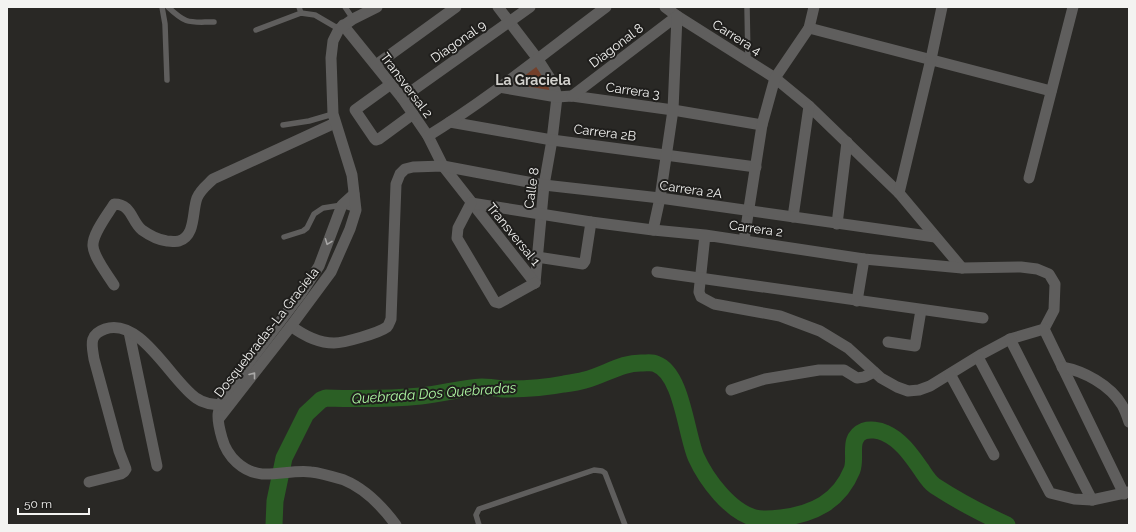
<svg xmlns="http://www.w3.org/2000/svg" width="1136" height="532" font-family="Raleway,sans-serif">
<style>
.green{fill:#74402b}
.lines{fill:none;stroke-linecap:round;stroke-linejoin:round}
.river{stroke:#2b5f25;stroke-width:17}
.service{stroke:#5f5e5d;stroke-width:5.5}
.minor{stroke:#5f5e5d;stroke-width:11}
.oneway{stroke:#a9a8a7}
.labels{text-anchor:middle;stroke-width:4;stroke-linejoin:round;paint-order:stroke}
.street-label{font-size:13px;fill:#f3f3f1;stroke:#1f1e1c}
.neighbourhood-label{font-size:14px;font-weight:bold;fill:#d2d1cd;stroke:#1f1e1c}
.water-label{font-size:14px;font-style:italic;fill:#adf7a2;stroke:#1f1e1c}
</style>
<rect width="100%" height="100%" fill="#292825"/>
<path class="green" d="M537,58L557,97L499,87Z"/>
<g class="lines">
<path class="river" d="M274,525L275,501L284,458L306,414L321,400L326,398C358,399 389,399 421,396C442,394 461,388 482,387C489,387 496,388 503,389C524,389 544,388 564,384C571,383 578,382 585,380C605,375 622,362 643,363C647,363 652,362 656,364C682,373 686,434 696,457C706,479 730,512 755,518C763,520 772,519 781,518C813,514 839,502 852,470C857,457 847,438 864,431C870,429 879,430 885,433C901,440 911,455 921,469C925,475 929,482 935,486C958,501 983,514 1007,525"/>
<g class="service">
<path d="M162,7L165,24L167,80"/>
<path d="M168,7C187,25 189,22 214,22"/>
<path d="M299,7L301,13"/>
<path d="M345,7L353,19"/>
<path d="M747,7L748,60"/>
<path d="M256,30L301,13L315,15L339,29"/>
<path d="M283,125L309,121L333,114"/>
<path d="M284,237L303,231L307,228L314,214L323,208L342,205L356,210"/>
<path d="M479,525L476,515L479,509L594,470L602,471L605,473L625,525"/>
</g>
<g class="minor">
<path d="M498,7L537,58L553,83L557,97L552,140L544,185L535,283"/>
<path d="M665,7L677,16L775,78L809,106L899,193L962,268"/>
<path d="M343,25L402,98L428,136L443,166L535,283"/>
<path d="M809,28L1051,91"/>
<path d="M376,65L456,7"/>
<path d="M391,84L355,110L374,138L376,140L379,139L413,114"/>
<path d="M499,87L557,97L572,96L673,110L762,125"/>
<path d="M572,96L677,16"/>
<path d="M402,98L530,7"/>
<path d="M450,122L552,140L756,167"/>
<path d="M428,136C490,98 547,51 606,7"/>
<path d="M1029,178L1073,7"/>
<path d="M899,193L931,59L942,7"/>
<path d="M354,194L342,205L319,266L301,294L227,392C216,410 216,417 222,438C227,457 243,472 262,474C278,475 295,470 311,472C321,473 334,477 344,480C366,489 382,506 396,525"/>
<path d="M471,203L591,222L653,230L705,235L864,259L962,268L1021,267L1037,269L1049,274L1055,284L1054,310L1044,329L1010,339L982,354L930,386L919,390L908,391L897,387L881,378L848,348L820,331L780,316L714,304L701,297L699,292L705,235"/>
<path d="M471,203L458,228L457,238L495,302L499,303L535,283"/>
<path d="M793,217L809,106"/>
<path d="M837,224L847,142"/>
<path d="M653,230L660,198L673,110L677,16"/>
<path d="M744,240L762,125L775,78L809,28L814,7"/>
<path d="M537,257L583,264L585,261L591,222"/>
<path d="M657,272L983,318"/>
<path d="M114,285C108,275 94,258 93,246C92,234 108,214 114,204C132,204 131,221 142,230C149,235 158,240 167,241C170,241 176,242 179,241C196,236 192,211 197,198C200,190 207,185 213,179L335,123"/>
<path d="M857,301L864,259"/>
<path d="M291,326C303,335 318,343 334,343C344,343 379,333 387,327C389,325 390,321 391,319L396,184L400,174L405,169L413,167L443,166L544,185L660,198L935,237"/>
<path d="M1044,329L1124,494"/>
<path d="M129,332L157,466"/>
<path d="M1010,339L1092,500"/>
<path d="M888,342L915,346L921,310"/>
<path d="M978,357L1050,493L1074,499L1092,500L1129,492"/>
<path d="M1062,367C1084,371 1110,385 1122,405C1125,410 1127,416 1129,422"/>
<path d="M950,374L994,455"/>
<path d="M731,390L765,379L819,370H844L857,378L864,377L874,372"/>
<path d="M220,417L291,326L331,272L350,229L356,210L352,175L333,114L331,58L333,41L339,29L353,19L377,7"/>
<path d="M89,482L121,474L124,472L126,469L119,451L94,359C92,345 88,335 105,329C141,317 171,381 196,398C204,404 216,405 225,405"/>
</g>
</g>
<defs><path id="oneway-chevron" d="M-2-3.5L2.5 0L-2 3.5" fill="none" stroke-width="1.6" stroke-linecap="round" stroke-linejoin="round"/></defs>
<g class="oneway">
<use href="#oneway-chevron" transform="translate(328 242) rotate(111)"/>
<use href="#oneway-chevron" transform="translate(253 375) rotate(-52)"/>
</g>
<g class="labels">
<g class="street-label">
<text transform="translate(737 37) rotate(32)" y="5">Carrera 4</text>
<text transform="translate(458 41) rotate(-35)" y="5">Diagonal 9</text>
<text transform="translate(616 45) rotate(-37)" y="5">Diagonal 8</text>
<text transform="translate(407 85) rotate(53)" y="5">Transversal 2</text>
<text transform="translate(633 90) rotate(8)" y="5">Carrera 3</text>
<text transform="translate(605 132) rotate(7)" y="5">Carrera 2B</text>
<text transform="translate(531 188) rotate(-82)" y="5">Calle 8</text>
<text transform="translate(691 189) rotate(8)" y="5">Carrera 2A</text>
<text transform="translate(756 228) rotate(8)" y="5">Carrera 2</text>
<text transform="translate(514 234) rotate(51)" y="5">Transversal 1</text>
<text transform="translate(266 332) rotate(-52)" y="5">Dosquebradas-La Graciela</text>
</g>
<g class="neighbourhood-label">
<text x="533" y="85">La Graciela</text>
</g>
<g class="water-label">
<text transform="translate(434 393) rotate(-4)" y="5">Quebrada Dos Quebradas</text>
</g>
</g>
<rect width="1136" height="532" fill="none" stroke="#f3f3f1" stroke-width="16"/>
<path d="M18 508v6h71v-6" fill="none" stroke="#f3f3f1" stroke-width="2"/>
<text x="24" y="508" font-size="12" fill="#f3f3f1" stroke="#1f1e1c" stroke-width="3" paint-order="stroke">50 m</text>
</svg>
